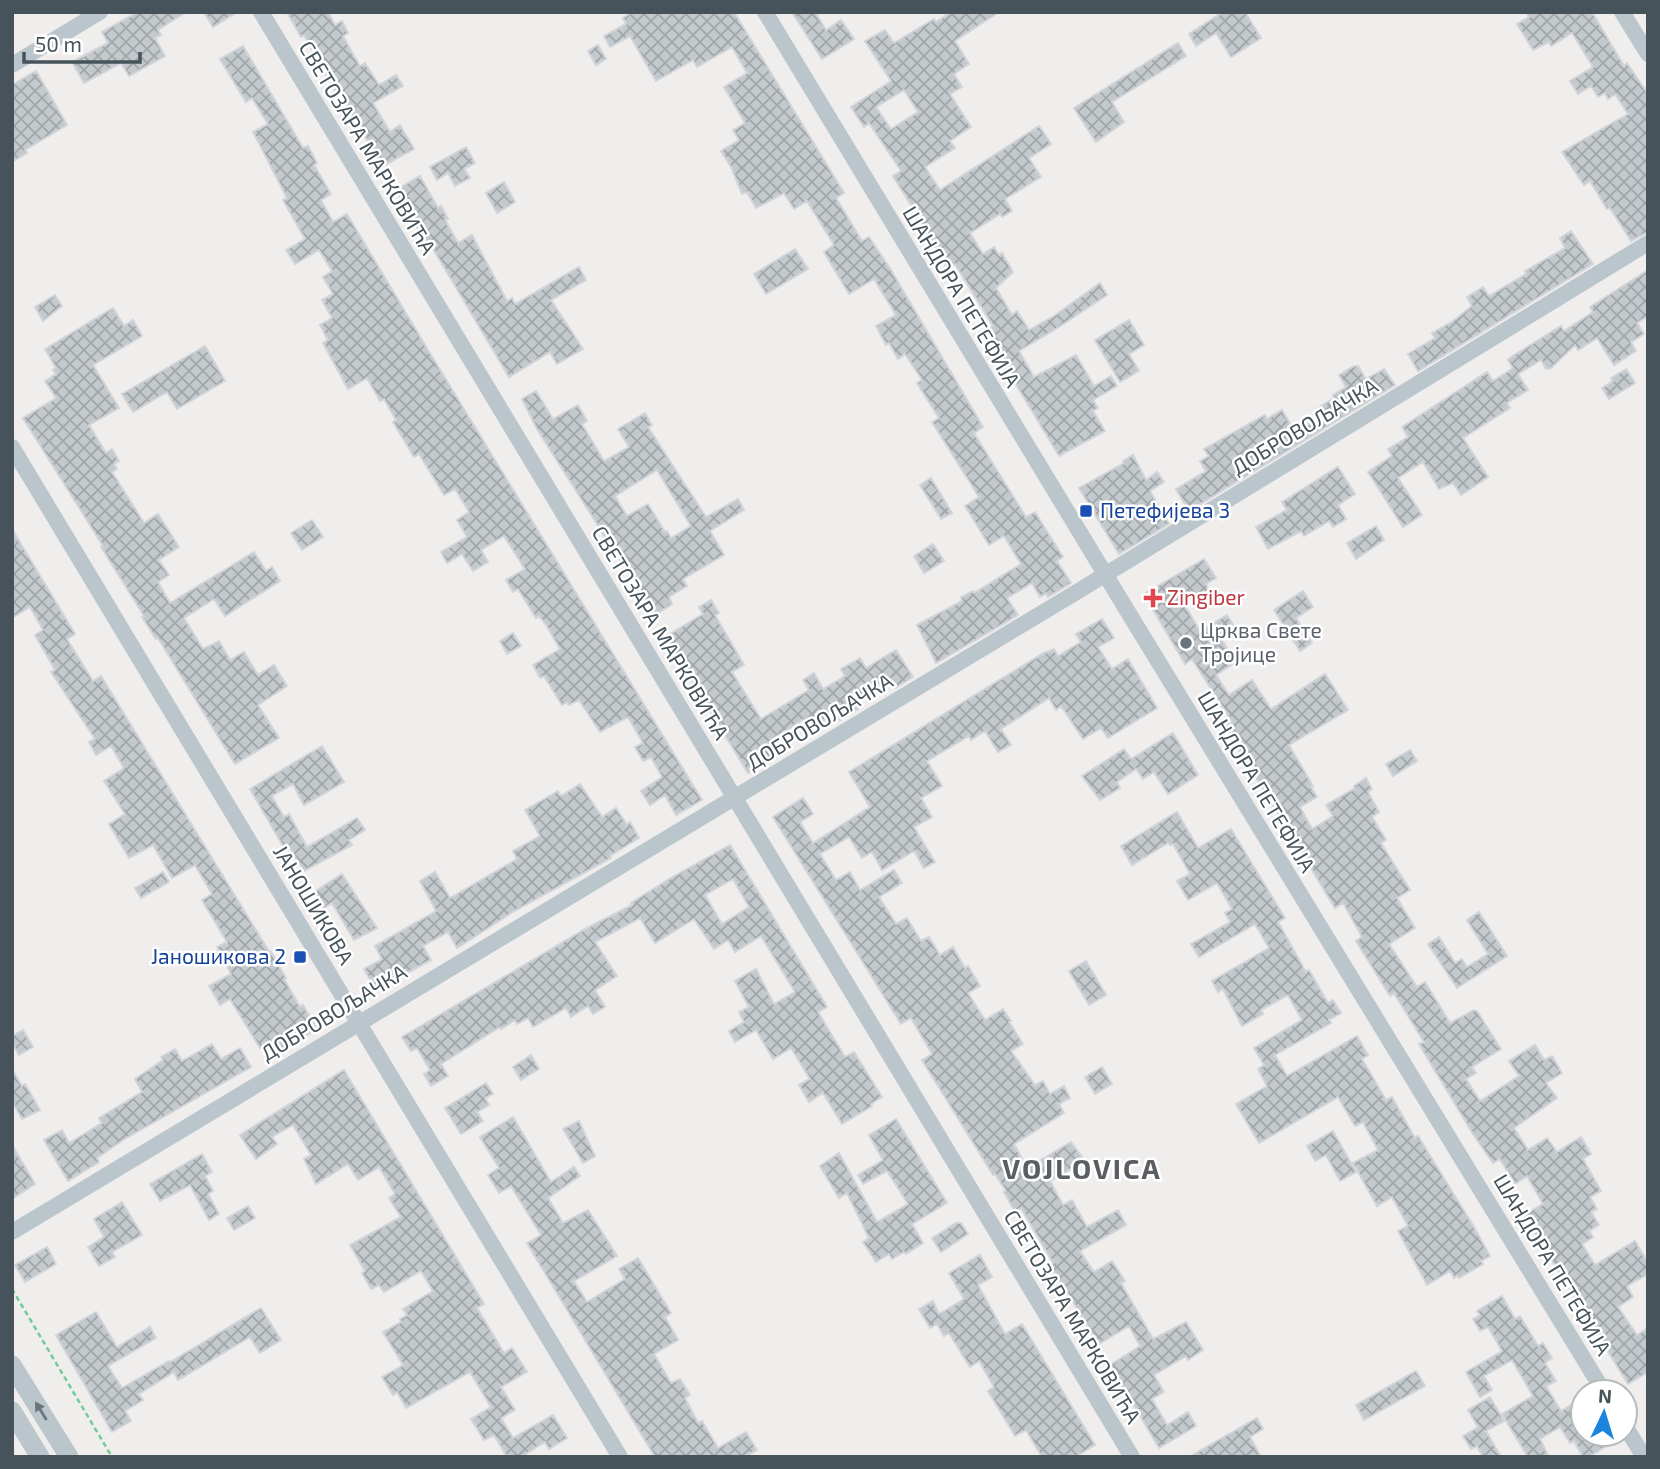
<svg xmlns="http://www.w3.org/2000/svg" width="1660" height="1469" font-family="'Exo 2',sans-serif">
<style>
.building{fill:url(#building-cross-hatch);stroke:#d1d4d9;stroke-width:2;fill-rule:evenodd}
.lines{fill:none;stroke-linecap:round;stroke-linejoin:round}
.path{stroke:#73cb96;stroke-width:2.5;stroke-dasharray:5 3.5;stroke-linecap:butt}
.minor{stroke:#bbc6cc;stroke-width:16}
.tertiary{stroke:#bbc6cc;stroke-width:19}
.oneway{fill:#69767c}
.transit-dot{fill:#1a4fb4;stroke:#fff;stroke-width:2.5}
.health-dot{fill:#e0444e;stroke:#fff;stroke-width:2.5}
.worship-dot{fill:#6b7280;stroke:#fff;stroke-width:2.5}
.labels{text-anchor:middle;stroke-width:5;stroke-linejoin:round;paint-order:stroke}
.street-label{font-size:21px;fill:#46535a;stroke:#fff}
.transit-label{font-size:21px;fill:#164399;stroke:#fff;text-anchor:start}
.health-label{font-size:21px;fill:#be3a42;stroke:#fff;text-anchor:start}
.worship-label{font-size:21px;fill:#5b616d;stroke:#fff;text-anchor:start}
.district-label{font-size:28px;font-weight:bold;letter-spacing:2px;fill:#5a5e62;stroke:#fff}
</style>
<defs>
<pattern id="building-cross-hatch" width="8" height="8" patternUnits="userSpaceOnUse" patternTransform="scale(1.75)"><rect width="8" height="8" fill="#c4c9cd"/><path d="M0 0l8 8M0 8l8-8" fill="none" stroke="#a1a6a9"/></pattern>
</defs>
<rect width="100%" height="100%" fill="#f0eded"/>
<g class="building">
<path d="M138,12H186L158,30L161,35L155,38L165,56L129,76L121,63L84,83L72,62L108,43L102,32Z"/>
<path d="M204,12H237L213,27Z"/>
<path d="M287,12H328L335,25L342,21L348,33L343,36L353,54L360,66L365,63L379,85L396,75L403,86L373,103L390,132L400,125L414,149L383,166L356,122L353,123L304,35L301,37Z"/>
<path d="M632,12H734L844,193L836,198L862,241L869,237L891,270L983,427L974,433L1026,517L1035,512L1063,557L1057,561L1071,583L1048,597L1046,593L1040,597L1032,583L1007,598L1018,615L936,663L917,625L962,601L961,597L973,591L974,593L1021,564L1004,536L989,545L965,506L979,497L932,422L939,418L917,383L922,380L905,354L898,359L889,343L886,345L876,326L896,315L874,279L849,294L824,252L834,245L807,201L794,209L784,193L756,208L747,192L742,194L731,167L721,151L739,140L733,130L745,123L724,87L747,73L732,47L697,67L693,60L656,81L630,36L610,47L604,36L626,24L623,18Z"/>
<path d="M792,12H815L826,30L841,20L854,39L822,59Z"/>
<path d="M951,12H999L955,41L969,64L954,74L962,87L950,94L971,127L950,141L955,148L925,167L940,190L1039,126L1051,144L1029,158L1041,177L1005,199L1012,211L1002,217L1000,214L970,233L983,254L994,247L999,255L1002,253L1013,272L996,288L1012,315L1017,311L1029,330L1054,316L1100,283L1107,295L1059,327L1019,351L1034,377L1076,355L1094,386L1111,376L1117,386L1093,400L1098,408L1093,411L1105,431L1059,456L984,331L993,326L955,264L947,268L924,229L922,231L909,210L913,208L893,176L901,171L869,123L864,127L851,107L891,81L865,41L885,30L894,43L934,19L936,22ZM904,90L918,112L891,129L876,107Z"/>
<path d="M1223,12H1245L1261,38L1231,57L1216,33L1196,46L1189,34Z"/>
<path d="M1526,12H1592L1624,66L1627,63L1648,94V232L1631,241L1610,208L1607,209L1590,181L1584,185L1562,152L1628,114L1615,94L1608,99L1605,93L1598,97L1591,86L1578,94L1570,81L1593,67L1572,33L1551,46L1549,42L1533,50L1517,24L1529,17Z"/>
<path d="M1178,43L1186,56L1112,102L1124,122L1096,142L1074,108Z"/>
<path d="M598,45L606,59L596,65L588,51Z"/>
<path d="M243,46L303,148L308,146L317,163L314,165L331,194L321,200L333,222L347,214L425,345L702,800L676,815L665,795L650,805L641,791L662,777L651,757L643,761L635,747L643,743L628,717L600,732L579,700L569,705L567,702L562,705L544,676L540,678L533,665L560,649L546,625L539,616L536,618L518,589L513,592L506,580L525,569L504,536L481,550L488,562L473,571L462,554L447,563L441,552L467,537L457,520L469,512L455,489L444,495L419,454L414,457L393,422L396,420L384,399L380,401L367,378L348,389L323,343L328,340L320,325L332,318L322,300L333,294L323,277L332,271L319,250L295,264L286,250L305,239L283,200L287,198L253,132L268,124L252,98L246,102L220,59Z"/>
<path d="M36,71L67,125L25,150L27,153L12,162V85Z"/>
<path d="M466,147L475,163L464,169L470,178L455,186L448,173L437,180L430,167Z"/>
<path d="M420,176L438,208L441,206L448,219L445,220L458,243L472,235L507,301L512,298L515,304L579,267L586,280L551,300L583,349L557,364L550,352L509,377L432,247L429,249L396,190Z"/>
<path d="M504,182L515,202L497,213L486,193Z"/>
<path d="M1571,231L1593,264L1418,371L1408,354L1435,338L1432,333L1453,321L1472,306L1467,297L1483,287L1489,296L1526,274L1525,271L1565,248L1560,238Z"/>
<path d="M795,249L808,269L766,294L754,274Z"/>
<path d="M1648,270V316L1637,323L1644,334L1631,342L1636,351L1614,365L1597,338L1578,350L1575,345L1551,368L1546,369L1541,360L1518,374L1528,390L1507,403L1510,408L1463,438L1488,477L1461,495L1453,483L1439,489L1423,462L1398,478L1422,515L1403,527L1368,472L1392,456L1388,449L1408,437L1402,427L1487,372L1493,381L1513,368L1508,360L1511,357L1561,326L1564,331L1593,312L1590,307Z"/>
<path d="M55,295L62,306L43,321L35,307Z"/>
<path d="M113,308L124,326L133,320L142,336L93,365L119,408L89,425L106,453L112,449L119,461L114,464L117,469L112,472L144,523L158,514L179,547L159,560L169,575L158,582L170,603L254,552L266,571L272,567L280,581L225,616L214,599L184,618L203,649L219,641L230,660L244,652L258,675L274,665L287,686L258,705L279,738L235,764L158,638L156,639L142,617L144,616L101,547L103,546L23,418L56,398L45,381L56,374L53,370L56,368L45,349Z"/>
<path d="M1129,320L1144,345L1129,354L1139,371L1120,382L1095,340Z"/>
<path d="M205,346L225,381L177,409L167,392L133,412L122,394Z"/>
<path d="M1354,366H1358L1366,379L1384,369L1395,385L1189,511L1176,489L1206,471L1200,461L1209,456L1204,449L1265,415L1267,419L1282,410L1295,432L1320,417L1316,409L1334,398L1333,395L1346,387L1339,375Z"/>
<path d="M1626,369L1635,383L1609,399L1602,388L1613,381L1611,378Z"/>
<path d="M536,391L553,419L578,405L587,421L582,424L604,461L629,447L618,429L645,413L652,425L648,427L706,517L738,499L744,510L710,531L724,555L683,579L687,586L669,597L672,604L655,615L614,550L611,552L602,532L537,429L522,399ZM657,470L691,526L671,538L667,531L665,532L648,504L627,516L615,496Z"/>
<path d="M1133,455L1146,480L1157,472L1164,482L1150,491L1169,524L1119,554L1079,488L1124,463L1123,461Z"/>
<path d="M1338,467L1355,494L1338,505L1346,519L1333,527L1329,521L1304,536L1301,531L1268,549L1256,527L1287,510L1282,502Z"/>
<path d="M931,478L952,513L941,519L920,485Z"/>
<path d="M312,520L323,537L302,550L291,533Z"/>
<path d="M1376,526L1384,540L1356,559L1347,543Z"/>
<path d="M12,529L75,634L67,639L93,681L101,676L270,953L271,952L286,978L284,979L300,1007L303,1005L317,1029L281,1050L277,1044L274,1045L271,1041L260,1048L230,999L220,1005L209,986L231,974L217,947L227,942L202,900L212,894L195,865L172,878L153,845L129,858L109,824L125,814L104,781L124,768L111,746L96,755L89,742L95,739L51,672L55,670L35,635L43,630L30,607L12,618Z"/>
<path d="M933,544L944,561L924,573L914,556Z"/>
<path d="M1204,559L1216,578L1206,584L1209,590L1184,604L1200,631L1227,615L1237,631L1222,640L1236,662L1216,675L1229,695L1252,680L1271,709L1325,674L1348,710L1289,745L1313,786L1311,787L1317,797L1300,807L1312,829L1333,816L1326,805L1355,788L1354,786L1366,778L1372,789L1368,792L1379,812L1372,817L1386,840L1381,843L1410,890L1397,898L1415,928L1389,944L1417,987L1425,982L1450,1023L1474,1010L1477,1011L1501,1049L1472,1067L1476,1073L1466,1079L1480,1101L1519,1076L1509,1061L1535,1045L1544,1060L1552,1056L1562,1073L1546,1083L1557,1098L1514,1128L1528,1150L1547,1138L1557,1152L1581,1137L1591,1154L1583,1159L1601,1191L1590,1197L1597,1209L1591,1212L1599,1225L1589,1231L1593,1237L1582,1244L1595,1265L1635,1241L1648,1263V1274L1627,1286L1633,1297L1618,1307L1637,1335L1648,1328V1372L1628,1384L1524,1215L1543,1204L1527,1176L1515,1184L1500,1159L1493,1163L1473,1134L1419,1044L1424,1042L1394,993L1390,996L1356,941L1362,937L1343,903L1335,908L1231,736L1226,726L1232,722L1192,659L1185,664L1144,594Z"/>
<path d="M1303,591L1313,607L1296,618L1312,643L1300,651L1274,610Z"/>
<path d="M711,600L719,613L715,615L744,665L732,672L761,719L809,690L803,680L814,673L823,689L845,676L841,669L860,658L866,668L896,650L913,677L895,688L890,679L853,700L858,709L840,720L836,713L809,730L803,720L774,738L782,752L748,773L665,637L703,614L699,607Z"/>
<path d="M1102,619L1114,638L1098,647L1112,669L1128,659L1157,708L1108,738L1101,728L1083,739L1061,706L1056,710L1049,698L1001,729L1011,745L998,752L985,731L971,740L969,736L927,761L942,786L921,798L932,817L914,827L935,862L924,868L914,851L882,870L872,852L862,858L849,837L820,854L836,880L850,872L860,890L894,870L902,883L879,897L896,924L907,918L921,941L929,937L940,955L953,947L965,968L968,966L980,986L968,993L985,1020L1003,1009L1011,1021L1009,1022L1023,1044L1011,1051L1035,1085L1043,1081L1050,1094L1064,1086L1070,1098L1059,1104L1064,1113L1014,1144L1027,1168L1071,1142L1085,1161L1050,1181L1063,1205L1072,1200L1087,1227L1118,1210L1126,1225L1080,1251L1094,1272L1112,1261L1125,1281L1121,1283L1153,1339L1186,1322L1203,1350L1188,1360L1186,1356L1154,1375L1164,1392L1152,1399L1167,1425L1188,1412L1196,1426L1159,1448L1110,1365L1140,1346L1129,1326L1099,1344L1050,1265L1053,1263L1021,1208L1015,1212L1004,1192L1006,1191L995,1174L993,1175L922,1060L932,1054L911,1018L901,1024L773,817L803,798L813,814L800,822L813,843L870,807L849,772L1042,654L1054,649L1058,656L1081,642L1076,634Z"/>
<path d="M513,633L521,646L507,654L500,641Z"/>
<path d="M1173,733L1198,775L1168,794L1154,772L1143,779L1136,769L1117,782L1120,788L1100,800L1082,776L1124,749L1131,759Z"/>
<path d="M322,746L344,782L304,805L293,784L272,796L284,817L289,814L307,847L357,818L365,830L349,840L352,845L304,871L287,844L283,846L250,789Z"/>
<path d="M1410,750L1417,761L1393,776L1386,764Z"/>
<path d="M580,784L602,817L616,808L627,825L630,822L639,838L610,856L611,858L516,910L457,948L448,932L423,946L431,960L376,990L364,969L382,959L375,946L436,911L420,881L435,872L450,898L517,859L513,851L540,836L525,810L558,791L561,796Z"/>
<path d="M1177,812L1198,848L1231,829L1285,918L1278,922L1306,972L1309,970L1328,1003L1333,1000L1341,1013L1329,1020L1331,1023L1275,1055L1287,1076L1357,1036L1368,1055L1362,1059L1386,1100L1392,1097L1415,1138L1418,1136L1474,1227L1490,1256L1481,1261L1483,1264L1459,1278L1457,1275L1454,1278L1450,1271L1427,1285L1398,1231L1408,1226L1392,1197L1377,1206L1353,1163L1378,1150L1363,1122L1355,1126L1338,1097L1259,1143L1236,1104L1267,1086L1258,1069L1264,1065L1254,1048L1302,1020L1288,995L1261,1010L1263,1014L1242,1026L1223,989L1218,992L1212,981L1269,948L1255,924L1199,957L1191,944L1230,922L1225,913L1232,909L1217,883L1188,900L1177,881L1190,874L1173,844L1170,845L1168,843L1132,865L1121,846Z"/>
<path d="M730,845L827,1007L818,1012L845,1057L854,1052L882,1097L871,1104L872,1106L842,1124L823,1093L809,1102L799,1085L810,1079L791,1048L773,1059L756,1030L735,1042L729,1031L744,1022L739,1012L749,1007L735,981L738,979L756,969L774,1004L795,992L761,936L735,952L728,940L714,949L694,919L655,943L640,918L595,942L617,976L595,990L605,1007L593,1014L588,1006L571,1017L566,1008L533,1027L528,1018L517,1024L515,1020L501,1029L500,1027L441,1064L448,1076L431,1086L424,1074L430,1070L417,1048L411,1051L402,1037L587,928L632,905L631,903L669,879ZM733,879L749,907L722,924L705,895Z"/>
<path d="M163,872L169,882L141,898L135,888Z"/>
<path d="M342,874L377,928L354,940L332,903L324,908L314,892Z"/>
<path d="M1479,912L1507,956L1457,988L1428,944L1439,937L1455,963L1462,959L1467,967L1488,954L1467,920Z"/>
<path d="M1086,961L1106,995L1089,1005L1069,971Z"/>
<path d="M23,1030L33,1047L19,1055L12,1043V1036Z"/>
<path d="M212,1044L221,1059L240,1048L251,1067L123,1140L97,1158L99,1162L68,1181L44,1140L62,1130L69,1143L102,1123L99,1118L142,1092L135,1079L163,1060L161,1057L175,1049L182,1061Z"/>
<path d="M531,1055L539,1069L521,1080L513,1067Z"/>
<path d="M1102,1067L1112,1084L1095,1094L1085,1077Z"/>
<path d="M12,1069L22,1086L25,1084L40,1110L22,1119L12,1101Z"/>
<path d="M344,1070L484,1304L477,1308L504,1353L512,1348L527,1372L501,1387L515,1410L501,1418L513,1438L553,1415L567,1438L549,1449L545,1442L521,1457H507L494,1435L484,1440L471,1419L491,1407L470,1372L406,1408L397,1392L393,1395L382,1377L403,1365L383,1332L401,1322L400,1319L407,1315L403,1309L433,1291L421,1271L384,1292L379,1285L371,1289L362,1273L365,1271L350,1245L401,1217L389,1198L395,1194L379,1167L358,1180L348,1164L316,1184L304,1159L311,1155L293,1125L272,1137L277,1144L256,1159L240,1135Z"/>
<path d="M486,1083L493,1094L485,1098L489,1105L477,1112L483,1121L461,1134L445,1108Z"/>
<path d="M513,1117L551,1182L574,1167L580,1176L548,1198L563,1223L588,1210L617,1256L574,1281L587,1302L625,1279L619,1269L638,1258L671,1313L665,1317L678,1340L654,1354L671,1383L680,1379L690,1395L685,1398L698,1423L702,1421L718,1448L746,1432L757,1450L744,1457H655L527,1243L541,1235L511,1186L499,1193L488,1175L499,1168L480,1137Z"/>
<path d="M896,1119L947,1203L912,1224L923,1243L906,1254L904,1252L892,1259L889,1254L876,1262L863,1242L869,1238L847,1193L839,1198L820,1166L839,1153L877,1222L908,1204L887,1171L863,1184L858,1175L883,1160L869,1135Z"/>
<path d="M579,1121L595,1156L583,1163L563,1129Z"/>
<path d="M1333,1131L1356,1172L1340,1181L1326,1155L1315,1161L1307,1146Z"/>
<path d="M12,1145L35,1184L12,1199Z"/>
<path d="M202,1154L212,1172L205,1176L213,1191L208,1194L219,1214L209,1220L190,1185L160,1201L150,1184Z"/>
<path d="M122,1202L142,1235L112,1252L115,1257L99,1266L88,1247L104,1237L94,1219Z"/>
<path d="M248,1206L255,1218L234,1230L227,1218Z"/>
<path d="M956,1223H961L968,1234L941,1252L932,1238Z"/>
<path d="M47,1247L56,1264L25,1282L15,1265Z"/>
<path d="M980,1255L992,1277L978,1285L1005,1334L1022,1324L1095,1445L1075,1457H1042L1026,1430L1015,1436L988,1391L994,1387L979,1361L970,1367L949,1333L944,1336L937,1324L930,1328L919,1309L933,1301L939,1314L964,1299L949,1273Z"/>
<path d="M1502,1296L1515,1319L1520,1316L1538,1346L1543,1343L1552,1358L1545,1363L1556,1381L1546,1386L1561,1411L1583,1397V1434H1600L1607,1446L1588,1457H1583L1574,1441L1570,1443L1560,1427L1540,1439L1549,1457H1528L1502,1414L1533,1396L1512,1360L1484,1376L1492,1390L1480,1397L1466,1372L1502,1351L1488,1327L1480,1331L1473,1319L1480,1315L1477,1311Z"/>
<path d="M261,1308L281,1340L260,1353L250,1337L178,1380L174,1372L139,1394L143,1400L125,1411L131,1421L112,1432L56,1335L96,1312L117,1347L150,1327L156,1338L108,1366L122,1388L169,1361L170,1362Z"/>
<path d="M1416,1371L1425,1386L1364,1420L1356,1405Z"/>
<path d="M1490,1397L1504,1421L1486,1431L1501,1457H1483L1477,1446L1471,1449L1463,1436L1478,1427L1468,1410Z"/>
<path d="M1257,1418L1263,1429L1250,1437L1261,1457H1189Z"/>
</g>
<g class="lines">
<path class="path" d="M12,1289L112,1457"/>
<g class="minor">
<path d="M261,12L1132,1457"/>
<path d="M765,12L1125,607L1604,1392"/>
<path d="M1622,12L1648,54"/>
<path d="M12,65L100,12"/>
<path d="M12,447L620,1457"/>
<path d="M12,1232L1080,590L1648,243"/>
<path d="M1625,1426L1644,1457"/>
</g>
<g class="tertiary">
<path d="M12,1365L69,1457"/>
<path d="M12,1411L40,1457"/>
</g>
</g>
<defs><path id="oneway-solid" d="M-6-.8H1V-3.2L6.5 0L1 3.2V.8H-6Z" transform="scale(1.75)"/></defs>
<use class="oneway" href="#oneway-solid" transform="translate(41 1411) rotate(-122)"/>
<g class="transit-dot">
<rect x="1079" y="504" width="14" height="14" rx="3.5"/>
<rect x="293" y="950" width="14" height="14" rx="3.5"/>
</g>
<path class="health-dot" d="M1149.5 587.5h7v7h7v7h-7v7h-7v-7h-7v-7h7z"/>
<circle class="worship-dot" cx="1186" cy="643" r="7"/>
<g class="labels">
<g class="street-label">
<text transform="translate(367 148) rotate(59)" y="7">СВЕТОЗАРА МАРКОВИЋА</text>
<text transform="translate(961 297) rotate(59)" y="7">ШАНДОРА ПЕТЕФИЈА</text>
<text transform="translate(1305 427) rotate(-31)" y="7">ДОБРОВОЉАЧКА</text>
<text transform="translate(660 633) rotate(59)" y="7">СВЕТОЗАРА МАРКОВИЋА</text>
<text transform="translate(820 722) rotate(-31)" y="7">ДОБРОВОЉАЧКА</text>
<text transform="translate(1256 782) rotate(59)" y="7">ШАНДОРА ПЕТЕФИЈА</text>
<text transform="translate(313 905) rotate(59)" y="7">ЈАНОШИКОВА</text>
<text transform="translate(334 1013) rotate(-31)" y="7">ДОБРОВОЉАЧКА</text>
<text transform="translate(1552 1265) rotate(59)" y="7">ШАНДОРА ПЕТЕФИЈА</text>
<text transform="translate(1072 1317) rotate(59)" y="7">СВЕТОЗАРА МАРКОВИЋА</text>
</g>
<g class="transit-label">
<text x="1100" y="518">Петефијева 3</text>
<text x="286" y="964" text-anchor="end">Јаношикова 2</text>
</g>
<g class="health-label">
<text x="1167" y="605">Zingiber</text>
</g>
<g class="worship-label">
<text x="1200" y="638">Црква Свете<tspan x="1200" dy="24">Тројице</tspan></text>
</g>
<g class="district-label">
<text x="1082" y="1179">VOJLOVICA</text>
</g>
</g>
<rect width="1660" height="1469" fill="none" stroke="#46535a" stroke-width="28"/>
<g transform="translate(1604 1413) rotate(4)"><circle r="33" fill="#ffffff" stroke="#b5babd" stroke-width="2"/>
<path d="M0-5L12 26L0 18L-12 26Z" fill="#1a85dc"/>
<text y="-10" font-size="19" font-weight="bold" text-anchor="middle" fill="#46535a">N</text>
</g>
<path d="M24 52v10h116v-10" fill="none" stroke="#46535a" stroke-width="3.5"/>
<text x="35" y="52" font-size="21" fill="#46535a" stroke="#ffffff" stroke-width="5" paint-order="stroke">50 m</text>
</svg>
